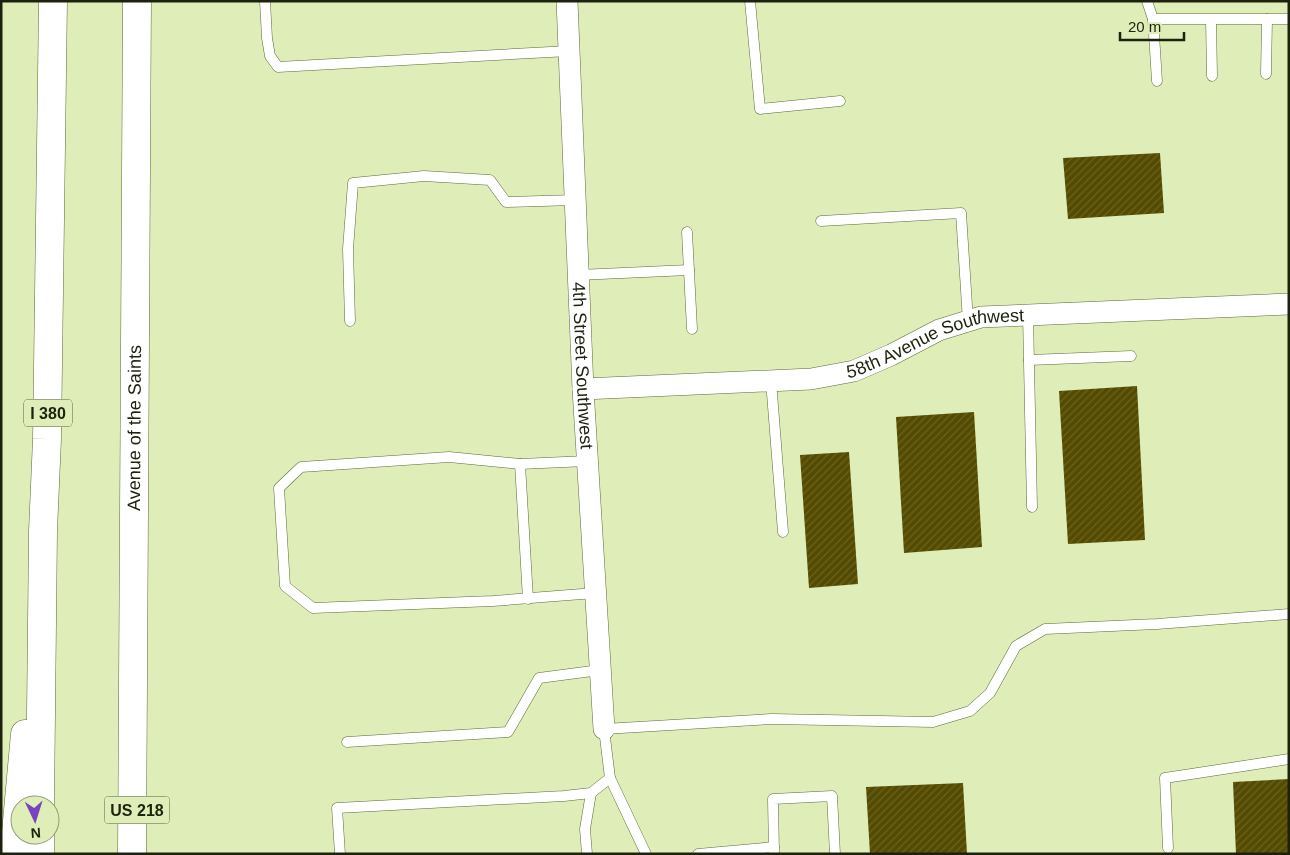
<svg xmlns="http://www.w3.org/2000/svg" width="1290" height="855" font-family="Arial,sans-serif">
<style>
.building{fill:url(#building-hatch)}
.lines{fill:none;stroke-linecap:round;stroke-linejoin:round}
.lane-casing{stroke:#5c6937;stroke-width:11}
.street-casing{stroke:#5c6937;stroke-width:22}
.highway-casing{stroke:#5c6937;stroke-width:29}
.lane{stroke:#fff;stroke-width:10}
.street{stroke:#fff;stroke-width:21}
.highway{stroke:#fff;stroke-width:28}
.labels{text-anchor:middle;stroke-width:5;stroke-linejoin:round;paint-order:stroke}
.shield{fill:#dfeeb8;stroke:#565f40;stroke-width:1}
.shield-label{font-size:16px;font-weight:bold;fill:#1c220d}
.street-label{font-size:18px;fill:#1c220d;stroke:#dfeeb8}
</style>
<defs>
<pattern id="building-hatch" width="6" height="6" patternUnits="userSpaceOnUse" patternTransform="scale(1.25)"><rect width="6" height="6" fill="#554b00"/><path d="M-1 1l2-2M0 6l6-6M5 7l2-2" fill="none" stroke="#696224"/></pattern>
</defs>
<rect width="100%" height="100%" fill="#dfeeb8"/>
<g class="building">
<path d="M1160,153L1164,213L1068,219L1063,158Z"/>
<path d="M1137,386L1145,540L1068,544L1059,391Z"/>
<path d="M974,412L982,547L904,553L896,417Z"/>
<path d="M849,452L858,584L809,588L800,455Z"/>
<path d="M1289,779V854H1236L1233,782Z"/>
<path d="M963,783L967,854H870L866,787Z"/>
</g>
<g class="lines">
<defs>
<g id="lane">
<path d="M265,1L267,38L270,56L278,67L569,51"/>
<path d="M750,1L760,109L840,101"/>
<path d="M1147,1L1153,19L1157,81"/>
<path d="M1153,19H1289"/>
<path d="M1211,20L1212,76"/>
<path d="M1266,74L1267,19"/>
<path d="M821,221L961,213L968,321"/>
<path d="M687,232L692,329"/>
<path d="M578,275L689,270"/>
<path d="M1028,315L1032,507"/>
<path d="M350,321L348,249L353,183L424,176L490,180L506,202L575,200"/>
<path d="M1029,360L1131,356"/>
<path d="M771,381L783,532"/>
<path d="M587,461L520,464L449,457L301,467L279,488L285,586L313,608L493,601L595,593"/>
<path d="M520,464L528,599"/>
<path d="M347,742L508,732L539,678L600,670"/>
<path d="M1168,848L1165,778L1289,759"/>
<path d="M340,854L337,808L564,796L591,793L610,778"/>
<path d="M587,854L585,829L591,793"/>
<path d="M646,854L610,778L604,729L772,719L933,722L970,711L990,693L1016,646L1045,629L1157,624L1289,614"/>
<path d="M698,854L774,847"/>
<path d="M774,854L773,799L832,796L835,854"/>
</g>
<g id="street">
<path id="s1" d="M567,1L583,389L604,729"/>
<path id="s2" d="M583,389L811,379L854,371L891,355L939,330L981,317L1289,304"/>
</g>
<g id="highway">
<path d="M40,805L43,531L47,439L53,1"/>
<path d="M14,854L25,734"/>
<path d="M40,854V835"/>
<path id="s3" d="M132,854L137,1"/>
</g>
</defs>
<use href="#lane" class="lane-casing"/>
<use href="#street" class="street-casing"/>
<use href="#highway" class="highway-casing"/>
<use href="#lane" class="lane"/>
<use href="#street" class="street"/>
<use href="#highway" class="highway"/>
</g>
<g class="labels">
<g class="shield">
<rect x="24" y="399.5" width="48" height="27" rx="4"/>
<rect x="104.5" y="796.5" width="65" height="27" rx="4"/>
</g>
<g class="shield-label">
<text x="48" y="419">I 380</text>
<text x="137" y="816">US 218</text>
</g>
<g class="street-label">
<text dy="6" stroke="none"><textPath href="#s2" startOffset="359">58th Avenue Southwest</textPath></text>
<text dy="6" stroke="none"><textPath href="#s1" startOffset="365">4th Street Southwest</textPath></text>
<text dy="6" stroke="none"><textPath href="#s3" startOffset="426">Avenue of the Saints</textPath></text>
</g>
</g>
<rect width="1290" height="855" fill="none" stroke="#1c220d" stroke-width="5"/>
<g transform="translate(35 820) rotate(176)"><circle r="24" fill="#dfeeb8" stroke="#919c74"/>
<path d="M0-4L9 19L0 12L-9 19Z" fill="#7944bb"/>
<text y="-8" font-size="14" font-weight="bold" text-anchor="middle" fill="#1c220d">N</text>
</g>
<path d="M1120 32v8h64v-8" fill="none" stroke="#1c220d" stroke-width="2.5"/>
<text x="1128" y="32" font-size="15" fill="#1c220d" stroke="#dfeeb8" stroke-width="4" paint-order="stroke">20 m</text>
</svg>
